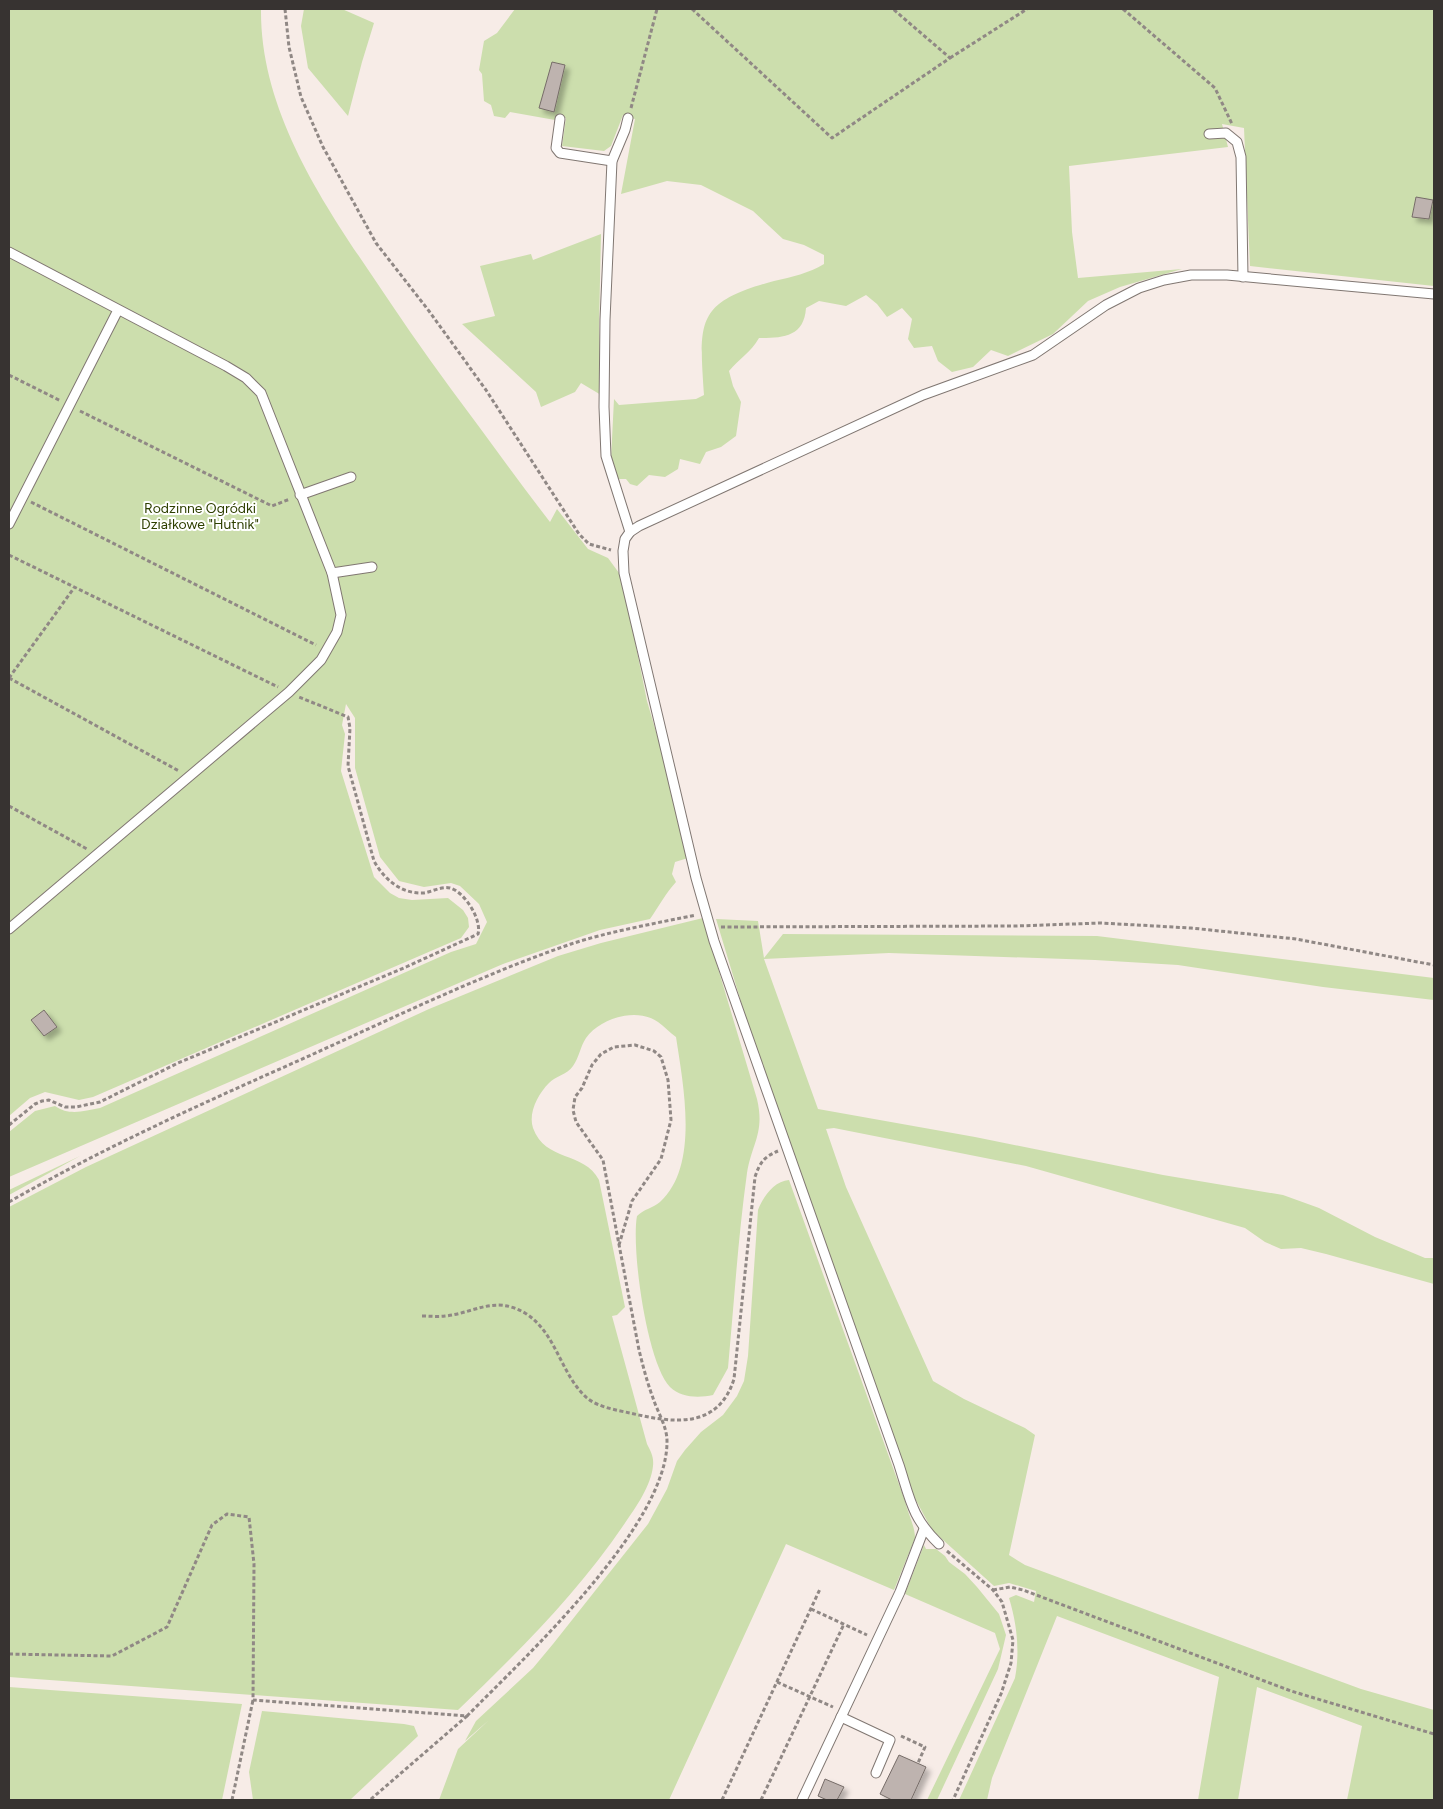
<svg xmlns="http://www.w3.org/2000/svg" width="1443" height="1809" font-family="Figtree,sans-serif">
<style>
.green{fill:#ccdead}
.building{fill:#beb3af;stroke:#766c68;filter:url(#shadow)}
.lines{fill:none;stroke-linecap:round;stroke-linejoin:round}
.service-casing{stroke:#807772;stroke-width:11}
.path{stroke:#908885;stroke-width:3;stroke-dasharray:4 2.5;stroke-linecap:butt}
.service{stroke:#fff;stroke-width:9}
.labels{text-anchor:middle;stroke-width:4;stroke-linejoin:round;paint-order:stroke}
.park-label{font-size:14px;fill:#2e3f00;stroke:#fff}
</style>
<defs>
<filter id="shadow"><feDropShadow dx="4.5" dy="4.5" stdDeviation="2.5" flood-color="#0004"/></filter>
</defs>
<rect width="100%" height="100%" fill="#f7ece7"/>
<g class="green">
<path d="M9,9H261C260,107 318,196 371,274C397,313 423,351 451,389C484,433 516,478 550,522L557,509L588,549L608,558L622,577L647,701L666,766L688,858L675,862L672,874L676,882C666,893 659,906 650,919L600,930L503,964L9,1177V1132L35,1111L55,1106C69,1116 84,1111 100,1108L451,952L476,944L487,922L479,904L460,886L451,883L424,887L399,881L380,857L355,768V718L346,704L342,725L345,734L341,771L374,877L390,893L399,898L412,900L448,898L463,910L468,918L469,927L461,938L93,1097L79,1100L45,1092L30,1098L9,1116Z"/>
<path d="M304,9H342L374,23L362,62L348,116L308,68L301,26Z"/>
<path d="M515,9H1434V286L1250,266L1244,128L1222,124L1228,147L1069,166L1072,232L1078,278L1182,269L1120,287L1088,301L1053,334L1008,356L991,350L973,367L952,372L938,361L932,346L914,348L908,339L912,319L902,308L887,317L877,304L866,295L846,306L819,301L806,308C804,337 783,338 759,338C751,352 739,359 729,371L733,386L741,402L736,436L721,447L706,452L700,464L680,459L678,469L665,477L649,475L637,486L630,484L626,479H618L611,459L614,399L619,405L696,399L704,395C699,320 696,302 774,281C792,277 809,273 824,264V255L804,245L783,239L753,211L701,185L667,181L621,194L635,119L623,115L611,146L604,151L562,146L566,118L555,120L510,112L505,118L494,116L491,105L484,101L482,74L479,70L484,41L497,33Z"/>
<path d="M601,234L599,327L601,395L581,383L575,392L541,407L536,392L462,324L495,316L480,266L531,254L533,260Z"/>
<path d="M703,918L757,1099C765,1133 752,1143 747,1173C738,1238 734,1303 728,1368L713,1395C699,1398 681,1398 670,1387C647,1363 631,1249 637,1216C644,1209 653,1208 660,1202C700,1166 683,1084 676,1037C670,1033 664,1026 658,1022C637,1007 600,1018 586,1038C580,1047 579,1058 573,1066C567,1075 555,1076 549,1083C538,1094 528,1113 533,1128C545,1162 584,1151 599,1180L625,1307L617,1315L612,1316L647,1444C651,1452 654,1457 653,1466C651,1486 636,1507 625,1523C578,1593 518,1652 458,1710L9,1677V1207L86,1167L429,1009L558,956L601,943Z"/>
<path d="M716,919L758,921L764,958L783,934L1097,936L1434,978V1000L1323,987L1178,965L1095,960L889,953L764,959L818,1109L975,1137L1163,1175L1283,1195L1319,1208L1375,1237L1425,1258H1434V1284L1326,1254L1301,1248L1281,1249L1265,1242L1245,1228L1026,1166L834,1128L826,1129L846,1187L933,1381L964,1399L1025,1428L1035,1435L1009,1555L1025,1565L1361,1689L1434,1710V1800H1347L1362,1726L1257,1687L1238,1800H1198L1219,1677L1057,1616L992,1778L987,1800H959L1015,1678C1020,1652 1017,1624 1009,1598L1016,1595L1034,1602L1036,1591L1009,1583L994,1586L932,1530L911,1491L757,1055Z"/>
<path d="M80,1156L9,1195V1190Z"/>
<path d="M789,1180L905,1501C908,1514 915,1526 915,1538L894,1590L786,1544L669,1800H439L458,1749L489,1720L465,1741L476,1721L533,1668L553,1644L648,1524L667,1489L677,1461L685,1450L701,1432L723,1415L737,1396L744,1381L748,1356L758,1210C763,1197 774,1181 789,1180Z"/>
<path d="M924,1545L926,1549H936L945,1556L949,1562L965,1574L977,1587L999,1614L1006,1635L998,1669L937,1800H927L1000,1649L995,1633L905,1594Z"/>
<path d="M9,1687L242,1704L222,1800H9Z"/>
<path d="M262,1711L404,1724L414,1726L418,1736L350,1800H253L249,1772Z"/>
</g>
<g class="building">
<path d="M552,62L565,65L554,112L539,108Z"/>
<path d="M1416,197L1433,200L1429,219L1412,217Z"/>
<path d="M44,1010L57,1027L44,1036L31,1020Z"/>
<path d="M899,1755L926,1767L911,1800H892L880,1794Z"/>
<path d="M825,1779L844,1787L837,1800H827L818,1796Z"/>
</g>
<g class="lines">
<defs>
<g id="service">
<path d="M628,118L625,130L612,161L605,320L604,407L606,456L630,532"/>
<path d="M560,119L556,148L560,153L612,161"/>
<path d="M1209,134L1226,133L1237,142L1241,157L1243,277"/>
<path d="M9,252L226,366L246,378L261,393L332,573L341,615L337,632L321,660L289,692L9,929"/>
<path d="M300,495L351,477"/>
<path d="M9,524L118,310"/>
<path d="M332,573L372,567"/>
<path d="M939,1544C912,1518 910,1499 899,1465L714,941L696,878L624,573L623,551L625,539L630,532L639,526L923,395L1033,355L1106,305L1139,288L1164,280L1191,275H1227L1434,294"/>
<path d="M841,1717L890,1740L876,1773"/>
<path d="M802,1800L900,1592L924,1529"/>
</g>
</defs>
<use href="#service" class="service-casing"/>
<g class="path">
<path d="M285,9L289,47L301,97L323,147L376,243L429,311L486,390L579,534L589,544L611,550"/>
<path d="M692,9L832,138L950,58L893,9"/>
<path d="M1123,9L1215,88L1232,124"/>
<path d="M950,58L1027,9"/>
<path d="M631,108L657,9"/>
<path d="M9,375L61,401"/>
<path d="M80,411L272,506L290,499"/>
<path d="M31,502L316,645"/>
<path d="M9,555L278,687"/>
<path d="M9,678L179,771"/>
<path d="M9,678L74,588"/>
<path d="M9,806L87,849"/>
<path d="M721,927L1016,926L1101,923L1191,928L1296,939L1434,965"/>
<path d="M9,1125L35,1104L42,1101L49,1100L65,1107H76L100,1102L178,1063L406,967L478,934C482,920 465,892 450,888C441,886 432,892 423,893C401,894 384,879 374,861L348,766L350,728L348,717L299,697"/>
<path d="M9,1202C103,1148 201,1104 300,1060C389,1020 478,976 571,944C607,932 657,923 696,915"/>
<path d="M422,1316C430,1316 438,1317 445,1316C475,1313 494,1295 525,1313C557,1333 560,1374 587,1398C598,1407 616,1410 630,1413C672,1423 718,1430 734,1379L755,1177C760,1162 764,1157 778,1151"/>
<path d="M947,1551L993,1590L1002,1602L1013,1640L1011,1663L1001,1694L953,1800"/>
<path d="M993,1590L1010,1587L1023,1590L1291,1691L1434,1734"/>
<path d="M811,1609L867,1635"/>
<path d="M9,1654L112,1656L167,1627L212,1525L227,1514L249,1517L254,1564L253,1700L467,1716L370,1800"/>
<path d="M777,1682L833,1707"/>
<path d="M467,1716C525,1657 668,1525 667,1441C667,1426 657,1411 653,1398C647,1382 643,1366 639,1350L603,1160L576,1122L573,1110L575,1097L582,1088L592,1065L601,1054L614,1047L635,1045L654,1051L661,1057L668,1080L671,1120L661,1159L632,1201L619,1245"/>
<path d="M901,1736L925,1747L918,1763"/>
<path d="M232,1800L253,1700"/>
<path d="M722,1800L820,1589"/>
<path d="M761,1800L844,1624"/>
</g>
<use href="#service" class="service"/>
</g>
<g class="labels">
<g class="park-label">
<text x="200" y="513">Rodzinne Ogródki<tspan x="200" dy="16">Działkowe "Hutnik"</tspan></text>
</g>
</g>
<rect width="1443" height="1809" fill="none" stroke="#373331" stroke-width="20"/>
</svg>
